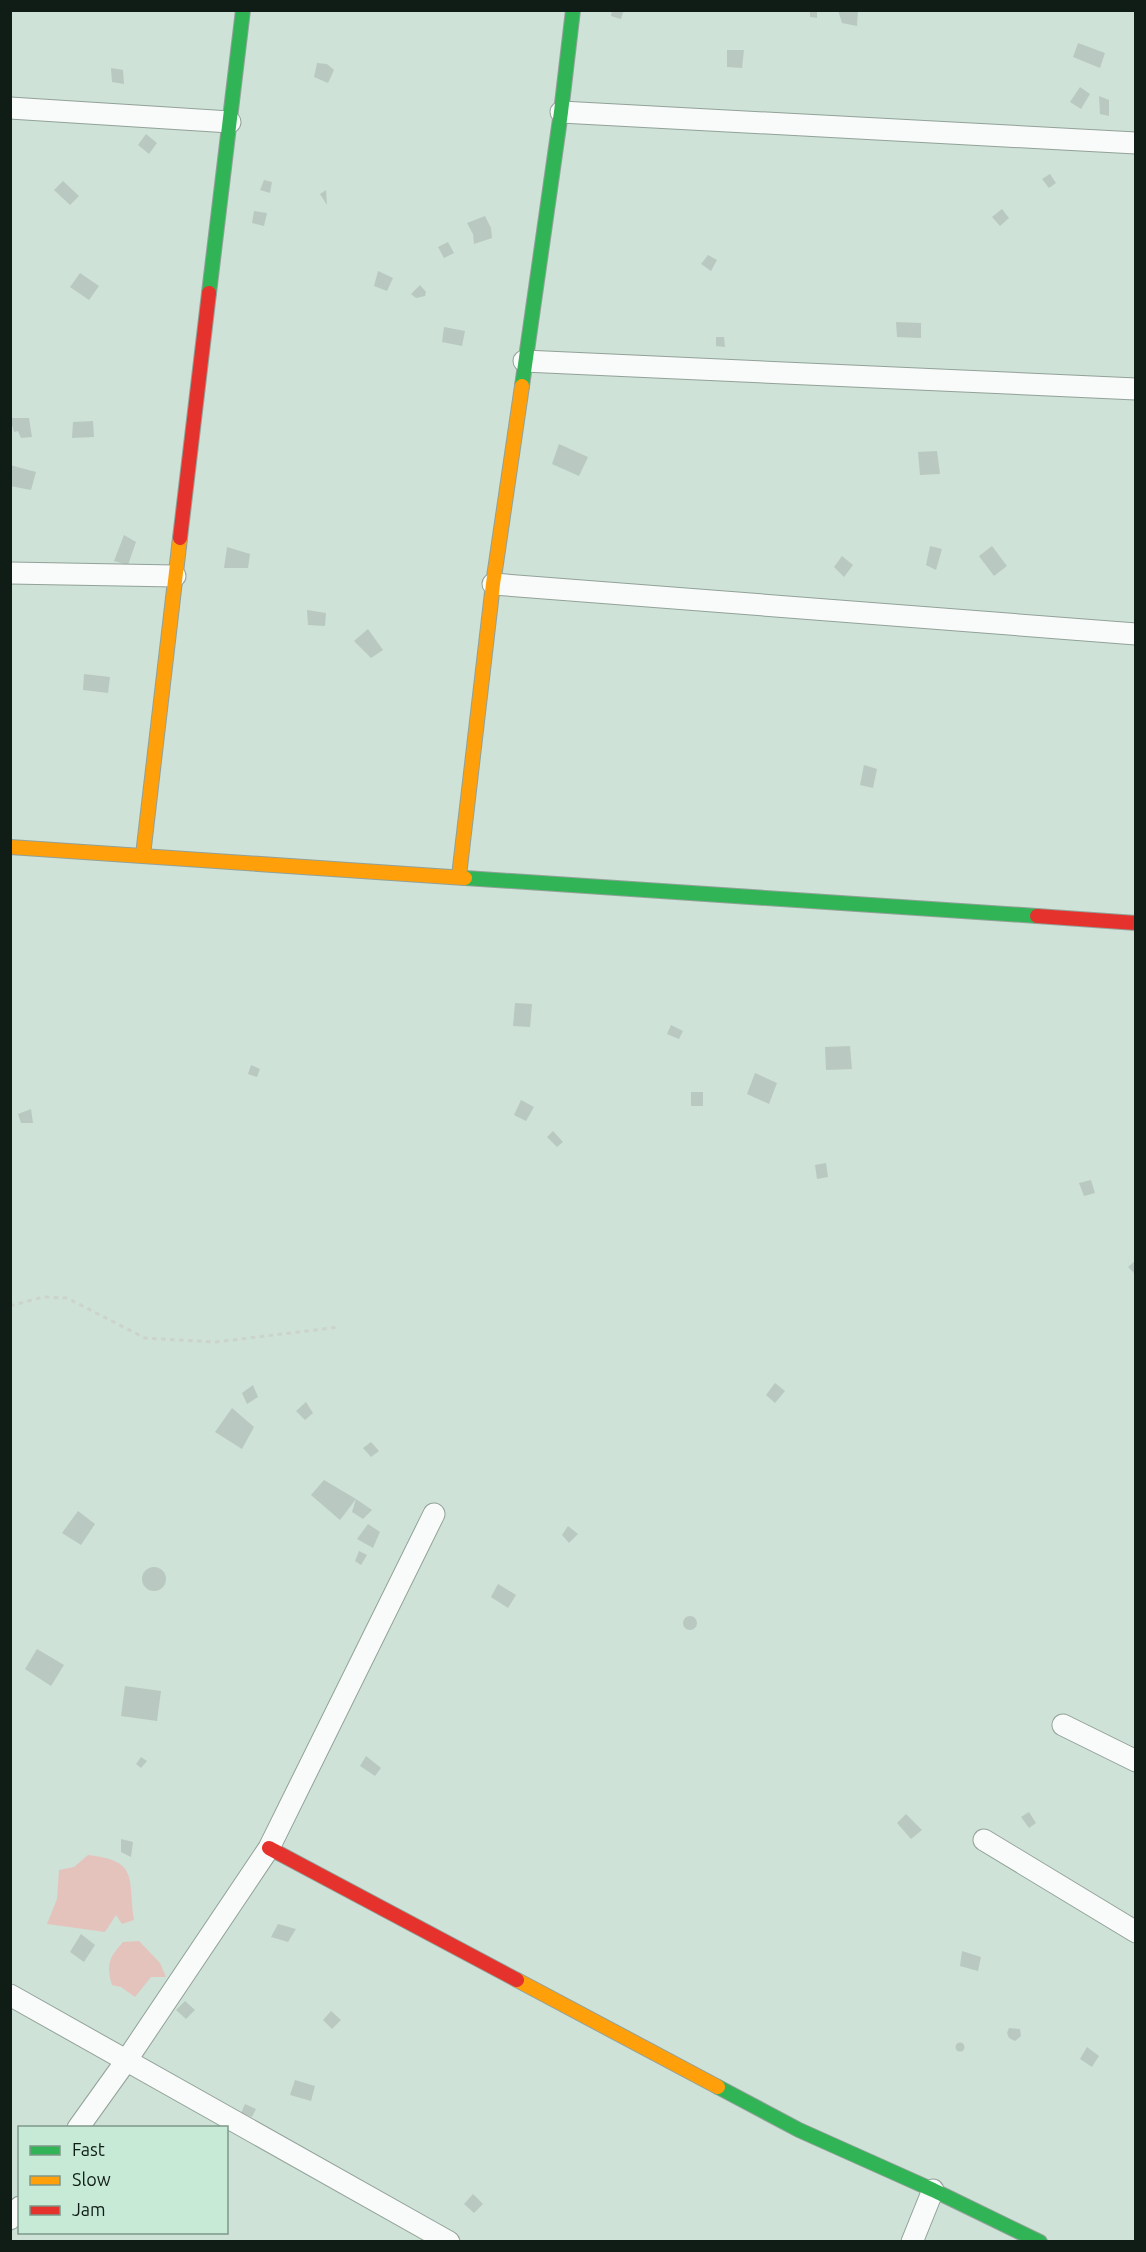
<svg xmlns="http://www.w3.org/2000/svg" width="1146" height="2252" font-family="Ubuntu,sans-serif">
<style>
.green{fill:#e5c3bd}
.building{fill:#b9c9c1}
.lines{fill:none;stroke-linecap:round;stroke-linejoin:round}
.street-casing{stroke:#92a199;stroke-width:23}
.fast-casing{stroke:#92a199;stroke-width:16}
.slow-casing{stroke:#92a199;stroke-width:16}
.jam-casing{stroke:#92a199;stroke-width:16}
.path{stroke:#ccd3cf;stroke-width:3;stroke-dasharray:4.5 4.5;stroke-linecap:butt}
.street{stroke:#f8fbf9;stroke-width:21}
.fast{stroke:#30b455;stroke-width:14}
.slow{stroke:#ff9f0a;stroke-width:14}
.jam{stroke:#e5322d;stroke-width:14}
</style>
<rect width="100%" height="100%" fill="#cee2d7"/>
<g class="green">
<path d="M88,1855C139,1861 128,1877 134,1920L122,1924L116,1915L105,1932L47,1924L57,1899L59,1870L74,1867Z"/>
<path d="M139,1941L160,1963L166,1977H151L135,1997L121,1987L112,1985C106,1964 109,1958 123,1942Z"/>
</g>
<g class="building">
<path d="M612,10H624L621,19L611,16Z"/>
<path d="M810,10H817V18L810,17Z"/>
<path d="M838,10L858,11L857,26L842,23Z"/>
<path d="M1078,43L1105,53L1100,68L1073,57Z"/>
<path d="M727,50H744L742,68L727,67Z"/>
<path d="M317,63L327,64L334,70L328,83L314,77Z"/>
<path d="M111,68L123,70L124,84L112,82Z"/>
<path d="M1080,87L1090,94L1081,109L1070,102Z"/>
<path d="M1099,96L1109,100V116L1100,114Z"/>
<path d="M146,134L157,143L149,154L138,145Z"/>
<path d="M1050,174L1056,183L1049,188L1042,179Z"/>
<path d="M264,180L272,182L270,193L260,190Z"/>
<path d="M63,181L79,196L70,205L54,190Z"/>
<path d="M326,190L327,205L320,194Z"/>
<path d="M1002,209L1009,218L1000,226L992,217Z"/>
<path d="M254,211L267,213L264,226L252,223Z"/>
<path d="M485,216L491,228L492,238L474,244L473,234L467,223Z"/>
<path d="M448,242L454,253L444,258L438,247Z"/>
<path d="M708,255L717,260L711,271L701,264Z"/>
<path d="M378,271L393,278L387,291L374,286Z"/>
<path d="M80,273L99,286L89,300L70,287Z"/>
<path d="M420,285L426,292L425,296L416,298L411,294Z"/>
<path d="M896,322L921,323V338L897,337Z"/>
<path d="M444,327L465,331L462,346L442,342Z"/>
<path d="M716,337H724L725,347L716,346Z"/>
<path d="M10,418H29L32,437L21,438L18,431L14,432Z"/>
<path d="M93,421L94,437L72,438L73,422Z"/>
<path d="M559,444L588,457L579,476L552,464Z"/>
<path d="M937,451L940,474L920,475L918,452Z"/>
<path d="M10,465L36,472L31,490L10,486Z"/>
<path d="M124,535L136,542L128,565L114,561Z"/>
<path d="M930,546L942,549L936,570L926,565Z"/>
<path d="M992,546L1007,566L994,576L979,556Z"/>
<path d="M227,547L250,554L248,568H224Z"/>
<path d="M842,556L853,565L844,577L834,567Z"/>
<path d="M307,610L326,613L325,626L308,625Z"/>
<path d="M368,629L383,650L371,658L354,641Z"/>
<path d="M84,674L110,677L108,693L83,690Z"/>
<path d="M864,765L877,769L873,788L860,785Z"/>
<path d="M515,1003L532,1004L530,1027L513,1026Z"/>
<path d="M671,1025L683,1031L679,1039L667,1034Z"/>
<path d="M850,1046L852,1069L826,1070L825,1047Z"/>
<path d="M251,1065L260,1069L257,1077L248,1074Z"/>
<path d="M755,1073L777,1083L769,1104L747,1094Z"/>
<rect x="691" y="1092" width="12" height="14"/>
<path d="M521,1100L534,1107L526,1121L514,1115Z"/>
<path d="M31,1109L33,1123H21L18,1114Z"/>
<path d="M553,1131L563,1142L557,1147L547,1137Z"/>
<path d="M826,1163L828,1177L817,1179L815,1165Z"/>
<path d="M1091,1180L1095,1193L1084,1196L1079,1183Z"/>
<path d="M1136,1260V1275L1128,1267Z"/>
<path d="M775,1383L785,1391L775,1403L766,1395Z"/>
<path d="M253,1385L258,1397L247,1404L242,1393Z"/>
<path d="M306,1402L313,1413L305,1420L296,1411Z"/>
<path d="M232,1408L254,1427L242,1449L215,1432Z"/>
<path d="M371,1442L379,1451L371,1457L363,1448Z"/>
<path d="M324,1480L356,1499L340,1520L311,1495Z"/>
<path d="M356,1499L372,1510L363,1519L352,1512Z"/>
<path d="M78,1511L95,1524L81,1545L62,1533Z"/>
<path d="M368,1524L380,1532L373,1548L357,1539Z"/>
<path d="M568,1526L578,1534L569,1543L562,1535Z"/>
<path d="M359,1551L367,1555L361,1565L355,1561Z"/>
<circle cx="154" cy="1579" r="12"/>
<path d="M498,1584L516,1595L508,1608L491,1597Z"/>
<circle cx="690" cy="1623" r="7"/>
<path d="M37,1649L64,1665L51,1686L25,1669Z"/>
<path d="M125,1686L161,1691L157,1721L121,1716Z"/>
<path d="M366,1756L381,1768L375,1776L360,1766Z"/>
<path d="M141,1757L147,1761L141,1768L136,1764Z"/>
<path d="M1029,1812L1036,1823L1029,1828L1021,1817Z"/>
<path d="M906,1814L922,1830L911,1839L897,1823Z"/>
<path d="M121,1839L133,1842L131,1857L121,1852Z"/>
<path d="M278,1924L296,1929L288,1942L271,1937Z"/>
<path d="M81,1934L95,1945L84,1962L70,1952Z"/>
<path d="M962,1951L981,1957L978,1971L960,1966Z"/>
<path d="M185,2001L195,2010L186,2019L176,2010Z"/>
<path d="M331,2011L341,2020L332,2029L323,2020Z"/>
<path d="M1009,2028L1020,2029L1021,2036L1015,2041L1009,2038L1007,2033Z"/>
<circle cx="960" cy="2047" r="4.5"/>
<path d="M1087,2047L1099,2056L1092,2067L1080,2059Z"/>
<path d="M295,2080L315,2086L311,2101L290,2095Z"/>
<path d="M245,2104L256,2109L252,2117L241,2113Z"/>
<path d="M473,2194L483,2204L474,2213L464,2204Z"/>
</g>
<g class="lines">
<defs>
<g id="street">
<path d="M10,108L230,122"/>
<path d="M561,112L1136,143"/>
<path d="M524,361L1136,389"/>
<path d="M10,573L175,576"/>
<path d="M493,584L1136,634"/>
<path d="M1063,1725L1136,1761"/>
<path d="M984,1840L1136,1932"/>
<path d="M10,1995L449,2242"/>
<path d="M78,2128L126,2061L269,1848L434,1514"/>
<path d="M10,2219L20,2207"/>
<path d="M912,2242L933,2190"/>
</g>
<g id="fast">
<path d="M209,293L243,10"/>
<path d="M522,386L561,112L573,10"/>
<path d="M465,878L1037,916"/>
<path d="M718,2087L799,2130L933,2190L1040,2242"/>
</g>
<g id="slow">
<path d="M10,847L465,878"/>
<path d="M143,855L180,538"/>
<path d="M459,876L493,584L522,386"/>
<path d="M517,1980L718,2087"/>
</g>
<g id="jam">
<path d="M180,538L209,293"/>
<path d="M1037,916L1136,923"/>
<path d="M269,1848L517,1980"/>
</g>
</defs>
<use href="#street" class="street-casing"/>
<use href="#fast" class="fast-casing"/>
<use href="#slow" class="slow-casing"/>
<use href="#jam" class="jam-casing"/>
<path class="path" d="M10,1306L43,1297L67,1298L145,1338L216,1342L340,1327"/>
<use href="#street" class="street"/>
<use href="#fast" class="fast"/>
<use href="#slow" class="slow"/>
<use href="#jam" class="jam"/>
</g>
<rect width="1146" height="2252" fill="none" stroke="#101d16" stroke-width="24"/>
<rect x="18" y="2126" width="210" height="108" fill="#c6ead6" stroke="#7d9889" stroke-width="1.5"/>
<rect x="30" y="2146" width="30" height="9" fill="#30b455" stroke="#7d9889" stroke-width="1.5"/>
<text x="72" y="2156" font-size="18" fill="#101d16">Fast</text>
<rect x="30" y="2176" width="30" height="9" fill="#ff9f0a" stroke="#7d9889" stroke-width="1.5"/>
<text x="72" y="2186" font-size="18" fill="#101d16">Slow</text>
<rect x="30" y="2206" width="30" height="9" fill="#e5322d" stroke="#7d9889" stroke-width="1.5"/>
<text x="72" y="2216" font-size="18" fill="#101d16">Jam</text>
</svg>
